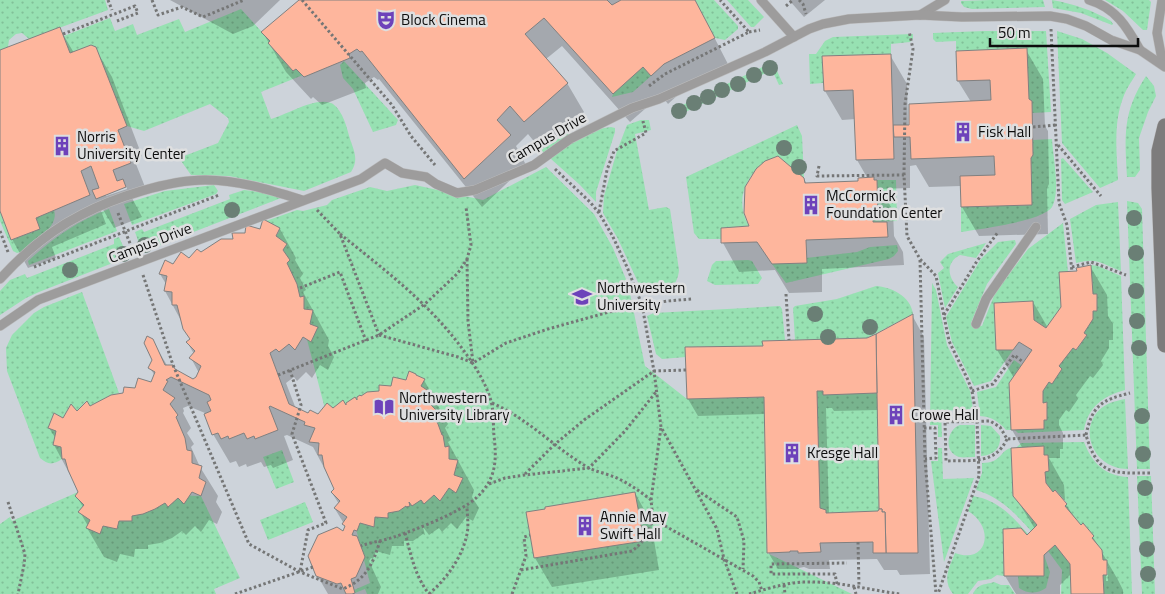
<svg xmlns="http://www.w3.org/2000/svg" width="1165" height="594" font-family="'Titillium Web',sans-serif">
<style>
.built{fill:#cdd3da}
.grass{fill:url(#grass-dots)}
.shadow{fill:#0003;fill-rule:evenodd}
.building{fill:#feb69d;stroke:#818080}
.lines{fill:none;stroke-linecap:round;stroke-linejoin:round}
.service-casing{stroke:#bdbdbe;stroke-width:10}
.secondary-casing{stroke:#bdbdbe;stroke-width:16}
.path{stroke:#757676;stroke-width:3;stroke-dasharray:2.5 2.5;stroke-linecap:butt}
.service{stroke:#9d9c9c;stroke-width:9}
.secondary{stroke:#7d7c7c;stroke-width:15}
.tree{fill:#6a7f75}
.labels{text-anchor:middle;stroke-width:5;stroke-linejoin:round;paint-order:stroke}
.poi-label{font-size:15px;fill:#0d0d0d;stroke:#dedfe0;text-anchor:start}
.street-label{font-size:15px;fill:#0d0d0d;stroke:#dedfe0}
</style>
<defs>
<pattern id="grass-dots" width="8" height="8" patternUnits="userSpaceOnUse" patternTransform="scale(1.25)"><rect width="8" height="8" fill="#97e1b2"/><path d="M2 2h.1M6 6h.1" fill="none" stroke="#81c098" stroke-width="1.8" stroke-linecap="round"/></pattern>
</defs>
<rect width="100%" height="100%" fill="#dedfe0"/>
<rect class="built" x="0" y="0" width="1165" height="594"/>
<g class="grass">
<path d="M0,0H105L108,10L29,39L22,33L16,34L9,40L8,47L0,50Z"/>
<path d="M695,0H714L738,26V29L725,40L715,38Z"/>
<path d="M727,0H748L764,17L754,27H751Z"/>
<path d="M991,0H1043L1045,7L972,9L964,7L961,3V1Z"/>
<path d="M1052,0C1074,4 1092,10 1111,21L1113,24L1112,25L1081,13L1053,8Z"/>
<path d="M1105,0H1149L1151,2L1147,30H1143L1123,11Z"/>
<path d="M241,9L270,41L268,43L293,71L296,69L303,75L261,92L271,119C286,115 318,95 333,104C343,111 347,128 350,139C354,151 359,160 351,172L304,191L229,176L191,175L179,158L218,143L229,122L228,118L210,104L144,131L127,126L96,47L70,53L64,36L110,18L115,31L133,24L137,35L179,19L185,32Z"/>
<path d="M984,31H1046L1051,112L1032,113V101L1029,99L1026,49L956,51V41L936,42L933,39V33Z"/>
<path d="M1057,31L1082,39L1107,53L1136,74C1132,81 1126,89 1123,98C1113,124 1117,153 1118,180L1100,188L1062,143Z"/>
<path d="M913,34V39L910,42L891,44V54L823,56V83L810,84L809,54H816L825,41L833,37Z"/>
<path d="M344,61L398,120L396,125L373,132L353,89L343,78L340,65Z"/>
<path d="M773,62L783,84L779,85L772,70L675,117L672,110Z"/>
<path d="M643,67L651,76L633,92L612,97L613,94Z"/>
<path d="M1146,76L1154,86L1156,96L1148,112L1139,138L1140,170L1135,177H1127C1125,136 1122,113 1146,76Z"/>
<path d="M641,120H649L651,130L635,134L649,210L666,207L670,209L679,270C677,291 661,295 642,291L618,239L603,213L604,196L617,151L627,125Z"/>
<path d="M797,125L802,136L804,178L778,156C749,167 732,197 749,226L722,228V239H699L694,233L686,177Z"/>
<path d="M611,127L615,128V132L596,192V202L580,185L541,150L566,134Z"/>
<path d="M1052,139C1053,157 1060,189 1053,205C1048,221 978,229 961,232V207L1032,205L1031,158L1033,155V140Z"/>
<path d="M1063,158L1093,192L1065,204L1062,200L1061,159Z"/>
<path d="M546,167L594,214L613,248L628,284L645,366L687,399L764,397L767,553L852,594H367L365,589L355,593L354,590L370,583L281,239L276,236L279,232L277,227L266,221L297,210L303,211L327,205L332,200L370,187L387,191L415,185L483,200Z"/>
<path d="M877,180H896L897,221L873,222V215H878Z"/>
<path d="M214,185L218,191L216,194L132,225L124,204L165,191Z"/>
<path d="M244,190L260,192L281,198L142,252L135,232L142,229L144,232L230,199L229,195Z"/>
<path d="M1127,201L1138,203L1142,209L1150,469H1137Z"/>
<path d="M1118,202L1121,271C1101,264 1099,257 1076,263L1070,219L1096,205Z"/>
<path d="M109,209L117,231L29,265L28,261C53,238 77,221 109,209Z"/>
<path d="M54,210C60,227 32,243 21,252L17,253L13,251L0,221V211L11,240L40,229L36,218Z"/>
<path d="M1063,223L1068,272L1059,273L1061,307L1046,328L1034,320L1033,301L994,303L996,350H1013L991,381L974,386L952,342L946,317L981,259L998,242L1015,240L1016,244L987,284L971,323L982,326L995,293L1028,249Z"/>
<path d="M119,237L128,257L39,292L26,298L0,315V291L10,280L25,274L27,278L114,244V239Z"/>
<path d="M986,243L976,258L960,255C946,262 947,277 958,287L945,308L938,273L944,268L940,262L948,254Z"/>
<path d="M897,245L898,251L894,256L889,259L786,283L772,264L806,263V258L857,252L870,247Z"/>
<path d="M748,260L752,261L762,278L758,284L715,285L707,281L712,265L716,261Z"/>
<path d="M1091,265L1098,266L1121,276L1125,390C1103,396 1088,407 1084,430L1018,433L1015,430L1044,429V420H1047V403H1043V391L1049,382L1052,384L1062,369L1059,366L1073,348L1077,350L1087,335L1084,333L1093,319V311H1097V294H1093Z"/>
<path d="M932,283L936,290L947,345L970,391L973,409L941,411L942,437H938V425H930Z"/>
<path d="M876,286C891,287 911,296 913,314L867,338L795,340L793,308L795,306L837,299Z"/>
<path d="M82,292L119,393L111,395L90,406L86,401L77,411L70,405L63,418L54,413L48,428L56,431L53,445L61,447L62,459C53,465 48,465 40,458L7,371L6,348L12,335L34,313L44,307Z"/>
<path d="M780,306L782,309L785,340L763,341V346L686,347V357L662,359L656,354L647,316L654,313Z"/>
<path d="M1014,360L1021,365L1009,383L1011,430H1006C998,421 992,417 980,416L977,392L996,387Z"/>
<path d="M817,391H823V395L877,393L879,509L878,511L826,513L820,508Z"/>
<path d="M1125,399L1128,469C1088,469 1075,418 1110,403C1115,401 1120,400 1125,399Z"/>
<path d="M960,425H975V457C970,457 963,458 959,457C943,452 947,429 960,425Z"/>
<path d="M981,425L991,426L1000,436C1001,449 993,455 981,456Z"/>
<path d="M1084,442C1092,463 1105,476 1128,477L1132,594H1104L1103,575L1107,574V560H1103L1102,550L1092,538L1094,536L1084,524L1081,525L1065,506L1067,503L1056,490L1053,492L1046,483L1045,472L1049,471L1048,455H1044V447L1016,448L1021,443Z"/>
<path d="M938,448H942L943,479L974,478L944,562L931,461H938Z"/>
<path d="M1011,448L1013,496L1037,525L1031,531C1015,513 1000,497 976,490L982,473V463C1002,463 1000,450 1011,448Z"/>
<path d="M282,450L294,482L276,489L263,457Z"/>
<path d="M1137,476H1151L1155,594H1142Z"/>
<path d="M78,492L201,496L240,578L214,589L216,594H0V524L10,517L12,521Z"/>
<path d="M973,496C998,500 1012,516 1028,534L1027,535L1020,528L1003,529L1004,576L997,575L991,579L978,581L968,594H953C942,580 949,568 955,553C987,565 996,528 968,511Z"/>
<path d="M305,502L313,522L268,540L260,520Z"/>
<path d="M1055,545L1070,564L1071,594H1061L1062,570L1048,551Z"/>
<path d="M1044,555L1050,572L1046,588C1037,594 1028,594 1019,588L1018,576L1044,575Z"/>
<path d="M994,582L1001,585H1009L1015,594H973C978,583 985,585 994,582Z"/>
</g>
<g class="shadow">
<path d="M170,0H280L253,26L233,34Z"/>
<path d="M301,0H695L730,68L680,93L668,104L661,95L630,122L562,46L546,59L567,83L584,112L541,150L528,134L516,146L526,165L482,207L379,79L378,80L374,77L365,83L366,88L322,105L313,97L311,99L286,72L263,33Z"/>
<path d="M789,0H825L804,17Z"/>
<path d="M60,29L74,53L95,48L112,77L142,156L134,159L147,192L132,198L142,217L114,228L99,203H98L106,224L52,247L56,258L28,268L12,239L0,208V52ZM126,186L127,189L106,196V194Z"/>
<path d="M1026,50L1043,79L1045,126L1048,131L1049,184L1047,188L1048,234L979,236L962,207L961,186L929,187L916,165L910,166V188L880,189L893,210L894,236L903,252L904,265L822,269V292L789,293L775,270L739,272L723,243L751,227L803,178L807,184L860,183L868,179L857,160L856,119L842,120L825,91L890,55L907,84L908,126L971,102L958,81Z"/>
<path d="M263,221L280,229L296,258L295,260L303,274L300,278L306,290L303,292L329,340L328,346L334,357L328,370L320,365L312,378L306,372L297,381L294,377L286,383L296,409L309,415H319L334,410L350,411L380,392L407,382L424,380L448,424L445,428L451,440L448,442L474,490L472,497L479,508L473,521L466,517L457,529L451,523L442,532L439,528L429,535L423,527L425,535L423,534L413,541H404V546H392L390,555L376,551L373,559L371,558L369,561L381,587L378,594H328L317,575L346,527L335,509L339,504L332,493L336,490L313,447L287,435L284,436L293,460L273,468L271,465L264,467L261,462L247,467L246,464L239,467L236,461L230,463L213,434L205,413L188,406L183,408L184,411L183,413L191,428L187,433L194,444L191,447L200,467L218,496L216,502L222,512L217,524L209,520L201,532L195,526L186,535L182,531L172,538L160,543L148,545V549H135L134,557L120,554L117,562L104,557L87,528L88,526L80,512L83,507L76,496L80,493L54,445L56,439L49,428L78,413L152,383L155,376L150,368L153,360L152,340L168,367L193,380L197,378L199,373L191,358L194,354L187,342L191,339L165,291L166,284L160,274L174,265L201,253L235,241L246,234L261,231Z"/>
<path d="M1090,266L1107,295L1108,316L1113,324V340H1109V348L1101,361L1103,365L1093,378L1090,376L1076,395L1078,399L1069,412L1066,410L1059,420V425L1063,433V449H1060V458H1049L1064,485L1065,500H1063L1081,527L1083,525L1093,537L1118,580L1123,590V594H1072V573L1060,585V594H1016L1005,576L1027,537L1035,529L1014,495L1023,449L1012,430L1014,378L997,350L1033,302L1048,328L1062,307L1078,273ZM1106,564L1108,567V581H1106Z"/>
<path d="M912,315L924,337L930,574L900,575L897,570H884L877,559L829,560L830,569H809L804,567L799,568V569H778L768,552L766,414L698,416L688,399L687,348L764,347L867,339ZM826,408H832L834,411L879,410L881,509L879,512L829,514Z"/>
<path d="M635,493L651,522L659,570L552,587L535,558L528,513Z"/>
</g>
<g class="building">
<path d="M299,0H607L612,5L621,0H695L715,38L664,64L651,76L643,67L613,94L544,18L525,34L568,83L524,122L510,106L497,120L511,135L464,179L362,51L360,52L357,49L349,54L350,58L304,77L296,69L293,71L268,43L270,41L261,32Z"/>
<path d="M60,27L70,53L91,45L96,47L127,126L118,130L131,163L113,170L117,181L123,179L126,187L96,199L92,190L99,188L91,166L81,171L90,195L36,218L40,229L11,240L0,211V50Z"/>
<path d="M1027,48L1029,99L1032,101L1033,155L1031,158L1032,205L961,207L960,176L995,175L994,156L911,159L910,137H894L893,125H909V104L991,100L990,80L957,81L956,51Z"/>
<path d="M891,54L894,159L856,160L853,90L824,91L822,56Z"/>
<path d="M778,156L804,178L805,183L858,181V178L874,177V180H877L878,215H873V222H887L888,237L806,240L807,263L772,264L757,242L721,243V228L749,226L744,213L745,187L756,169L765,161Z"/>
<path d="M263,219L280,228L276,236L287,244L283,250L290,260L287,263L297,284L300,297L304,296V309L313,310L310,324L318,327L311,342L303,337L295,350L289,344L279,352L276,349L270,353L289,404L308,413L310,410L318,414L327,403L333,408L343,400L346,405V403L355,397L357,400V397L360,395L361,396L367,392L379,391V385L391,386L393,377L406,380L409,371L416,374V375L425,379L421,386L433,394L427,401L436,410L432,413L438,424L442,435H443L445,447L449,446V459L458,460L454,475L463,478L456,493L449,488L440,501L434,495L424,504L421,500L412,506L409,502L410,506L406,507V506L399,511L388,513V518L375,517L374,527L360,523L357,531L354,530L352,535L357,536L365,557L356,577L351,579L355,593L352,594H346L341,583L337,584L316,576L308,556L318,535L337,527L343,531L345,526L342,524L347,517L334,508L340,501L331,492L334,489L324,467L322,455H318L319,443L309,442L315,428L304,425L305,422L270,406L269,407L278,430L255,439L254,436L247,439L244,433L229,439L228,436L221,439L218,433L212,435L204,414L211,411L207,402L211,400L209,395L171,377L166,380L168,381L163,390L175,398L170,404L178,415L176,417L185,438L187,450L192,451V463L202,466L199,478L206,482L201,496L192,492L184,504L178,498L168,507L165,503L155,509L143,514L132,516V521H119L117,529L103,526L100,534L86,528L90,520L78,512L84,505L75,496L78,492L68,470L65,459H62L61,447L53,445L56,431L48,428L54,413L63,418L71,404L77,411L87,401L90,406L111,395L123,393L124,387L135,388L138,378L151,382L155,372L148,368L152,360L144,343L147,336L153,339L165,365H173L175,369L193,379L196,377L201,366L189,358L195,351L186,342L190,339L183,329L177,305H172V292L164,291L167,276L159,274L165,260L173,264L181,252L189,258L197,249L201,252L221,239H233L232,233H245L246,225L260,229Z"/>
<path d="M1091,265L1093,294H1097V311H1093V319L1084,333L1087,335L1076,350L1073,348L1059,366L1062,369L1052,384L1049,382L1043,391V403L1047,402V420H1044V429L1011,430L1009,383L1032,350L1019,342L1013,350H996L994,303L1033,301L1034,320L1046,328L1061,307L1059,272L1077,271L1076,268Z"/>
<path d="M913,314L918,553H886L885,512H882V509H879L876,334Z"/>
<path d="M876,334L877,393L823,395V391H817L820,508L826,510V513L878,511L879,509H882V512H885L886,553H873V542L820,543L821,552L798,553V551H790V552L767,553L764,397L687,399L685,347L763,346L762,341L867,338Z"/>
<path d="M1044,446V455H1048L1049,471L1045,472L1046,483L1053,492L1055,490L1067,504L1065,506L1081,525L1083,523L1094,536L1092,538L1102,550L1103,560H1107V575H1103L1104,594H1071L1070,564L1055,545L1044,555V576H1004L1003,529L1021,528L1027,535L1037,525L1013,496L1011,448Z"/>
<path d="M635,492L644,541L534,558L526,512L545,509V507Z"/>
</g>
<g class="lines">
<defs>
<g id="service">
<path d="M761,0L794,37"/>
<path d="M1089,0C1116,8 1127,27 1140,50"/>
<path d="M1162,0L1157,33L1163,65"/>
<path d="M920,15L945,0"/>
<path d="M0,279C22,255 51,230 81,215C113,198 168,180 205,180C239,180 270,190 302,200"/>
<path d="M976,324L986,299L1036,227"/>
<path d="M0,326L38,300L361,179L385,163L402,173L426,177L436,184L457,193L475,190L534,165L570,139L632,108L659,99L765,52L809,29L823,24L849,19L920,15L962,17L1050,16L1067,19L1086,26L1111,40L1140,50L1165,67"/>
</g>
<path id="secondary" d="M1165,126L1159,151V188L1165,345"/>
</defs>
<use href="#service" class="service-casing"/>
<use href="#secondary" class="secondary-casing"/>
<g class="path">
<path d="M108,0L112,10"/>
<path d="M152,0L158,15L182,7L203,17L244,0"/>
<path d="M302,0L392,105L411,136L435,165"/>
<path d="M799,0L803,4L806,14"/>
<path d="M786,6L793,0"/>
<path d="M1051,29L1059,203L1067,225L1072,272"/>
<path d="M749,32L760,30"/>
<path d="M63,34L135,6L138,13L117,21"/>
<path d="M649,86L665,74L749,32L720,0"/>
<path d="M1033,127L1056,125"/>
<path d="M1058,145L1101,196"/>
<path d="M819,166L817,176L904,175L907,236L920,259L936,276L949,341L968,380L972,391L977,420L979,476L938,594"/>
<path d="M555,169L590,202L599,213L612,235L627,267L642,305L654,371L661,427L717,529L724,559L737,594"/>
<path d="M904,175L905,104L913,49L909,31"/>
<path d="M317,210L340,234L379,335"/>
<path d="M599,212L607,170L614,151L646,133L643,121"/>
<path d="M118,213L133,251"/>
<path d="M0,231L8,252"/>
<path d="M340,234C385,270 430,304 464,351C475,366 486,383 491,401C494,412 493,425 494,436C497,461 496,480 476,498C461,512 415,530 394,537C383,541 371,542 361,546"/>
<path d="M467,259L468,321L473,363"/>
<path d="M920,260L925,459L936,594"/>
<path d="M34,267L219,195"/>
<path d="M1072,267L1091,262L1126,275"/>
<path d="M143,275L173,365L249,544L300,572L343,589C367,579 373,563 380,541"/>
<path d="M300,288L340,272L366,341"/>
<path d="M786,294L789,340"/>
<path d="M944,315L977,261L998,232"/>
<path d="M379,335L458,357L473,363L506,343L548,329L609,312L667,301L692,299"/>
<path d="M290,370L301,405L292,434L326,523L308,530L300,572"/>
<path d="M278,375L379,335L425,304L458,273L467,259L471,245L466,207"/>
<path d="M972,391L993,384L1014,355L1023,362"/>
<path d="M492,403C527,418 554,447 587,467C596,472 609,474 619,479C631,485 641,492 651,500L653,519L753,576L759,582L762,591"/>
<path d="M924,428H935L936,458L925,459"/>
<path d="M1086,435C1092,406 1101,400 1130,393"/>
<path d="M1007,439C995,465 971,460 946,461L945,422L990,421L1000,427L1007,439L1086,435C1098,476 1113,473 1151,473"/>
<path d="M525,474L554,445L584,420L654,371L686,370"/>
<path d="M489,484L505,478L525,475L589,468L625,431L656,392"/>
<path d="M697,490L737,517L744,541L743,569"/>
<path d="M651,500L661,427"/>
<path d="M8,502L25,554L24,565L18,594"/>
<path d="M639,516L653,514"/>
<path d="M405,533C411,555 415,576 429,594"/>
<path d="M858,542L859,587"/>
<path d="M521,570L632,551C643,543 649,532 653,519"/>
<path d="M837,584L835,574H771V564L847,563"/>
<path d="M784,585L785,594"/>
<path d="M854,587L856,594"/>
<path d="M235,594L313,567"/>
<path d="M429,594C447,578 462,558 467,534C469,525 467,514 467,506"/>
<path d="M512,594L526,556L524,537L530,535"/>
<path d="M749,594C767,589 787,582 806,582C838,581 869,590 900,594"/>
</g>
<use href="#service" class="service"/>
<use href="#secondary" class="secondary"/>
</g>
<g class="tree">
<circle cx="770" cy="68" r="8"/>
<circle cx="754" cy="75" r="8"/>
<circle cx="738" cy="84" r="8"/>
<circle cx="722" cy="90" r="8"/>
<circle cx="708" cy="97" r="8"/>
<circle cx="694" cy="103" r="8"/>
<circle cx="679" cy="111" r="8"/>
<circle cx="784" cy="148" r="8"/>
<circle cx="799" cy="167" r="8"/>
<circle cx="232" cy="210" r="8"/>
<circle cx="1134" cy="218" r="8"/>
<circle cx="145" cy="245" r="8"/>
<circle cx="1136" cy="253" r="8"/>
<circle cx="123" cy="254" r="8"/>
<circle cx="70" cy="270" r="8"/>
<circle cx="1136" cy="291" r="8"/>
<circle cx="815" cy="314" r="8"/>
<circle cx="1137" cy="321" r="8"/>
<circle cx="870" cy="327" r="8"/>
<circle cx="828" cy="337" r="8"/>
<circle cx="1139" cy="348" r="8"/>
<circle cx="1142" cy="416" r="8"/>
<circle cx="1143" cy="454" r="8"/>
<circle cx="1145" cy="488" r="8"/>
<circle cx="1146" cy="521" r="8"/>
<circle cx="1147" cy="549" r="8"/>
<circle cx="1148" cy="574" r="8"/>
</g>
<defs>
<symbol id="theatre-bare" viewBox="-9 -9 18 18"><path d="M-5-5.5Q0-4 5-5.5V0Q5 5 0 6Q-5 5-5 0ZM-3.3-2.5H-1v1.5H-3.3ZM1-2.5H3.3v1.5H1ZM-2.8 1Q0 5.5 2.8 1Z" fill="#6d42ba" stroke="#dedfe0" stroke-width="2.5" paint-order="stroke"/></symbol>
<symbol id="building-bare" viewBox="-9 -9 18 18"><path d="M-4-6H4V6H1V3H-1V6H-4ZM-2.5-4.3h1.7v1.8h-1.7ZM.8-4.3h1.7v1.8H.8ZM-2.5-1h1.7V.8h-1.7ZM.8-1h1.7V.8H.8Z" fill="#6d42ba" stroke="#dedfe0" stroke-width="2.5" paint-order="stroke"/></symbol>
<symbol id="university-bare" viewBox="-9 -9 18 18"><path d="M0-5L7-2L0 1L-7-2ZM-4 1L0 2.5L4 1V4Q0 6-4 4Z" fill="#6d42ba" stroke="#dedfe0" stroke-width="2.5" paint-order="stroke"/></symbol>
<symbol id="library-bare" viewBox="-9 -9 18 18"><path d="M-6-4Q-3-5.5-.7-3.5V5Q-3 3-6 4ZM6-4Q3-5.5 .7-3.5V5Q3 3 6 4Z" fill="#6d42ba" stroke="#dedfe0" stroke-width="2.5" paint-order="stroke"/></symbol>
</defs>
<g fill-rule="evenodd">
<use href="#theatre-bare" x="372" y="6" width="28" height="28"/>
<use href="#building-bare" x="949" y="118" width="28" height="28"/>
<use href="#building-bare" x="48" y="132" width="28" height="28"/>
<use href="#building-bare" x="797" y="191" width="28" height="28"/>
<use href="#university-bare" x="568" y="283" width="28" height="28"/>
<use href="#library-bare" x="370" y="393" width="28" height="28"/>
<use href="#building-bare" x="882" y="401" width="28" height="28"/>
<use href="#building-bare" x="778" y="439" width="28" height="28"/>
<use href="#building-bare" x="571" y="512" width="28" height="28"/>
</g>
<g class="labels">
<g class="poi-label">
<text x="401" y="25">Block Cinema</text>
<text x="978" y="137">Fisk Hall</text>
<text x="77" y="142">Norris<tspan x="77" dy="17">University Center</tspan></text>
<text x="826" y="201">McCormick<tspan x="826" dy="17">Foundation Center</tspan></text>
<text x="597" y="293">Northwestern<tspan x="597" dy="17">University</tspan></text>
<text x="399" y="403">Northwestern<tspan x="399" dy="17">University Library</tspan></text>
<text x="911" y="420">Crowe Hall</text>
<text x="807" y="458">Kresge Hall</text>
<text x="600" y="522">Annie May<tspan x="600" dy="17">Swift Hall</tspan></text>
</g>
<g class="street-label">
<text transform="translate(547 138) rotate(-30)" y="5">Campus Drive</text>
<text transform="translate(150 243) rotate(-21)" y="5">Campus Drive</text>
</g>
</g>
<path d="M990 38v8h148v-8" fill="none" stroke="#0d0d0d" stroke-width="2.5"/>
<text x="998" y="38" font-size="15" fill="#0d0d0d" stroke="#dedfe0" stroke-width="4" paint-order="stroke">50 m</text>
</svg>
